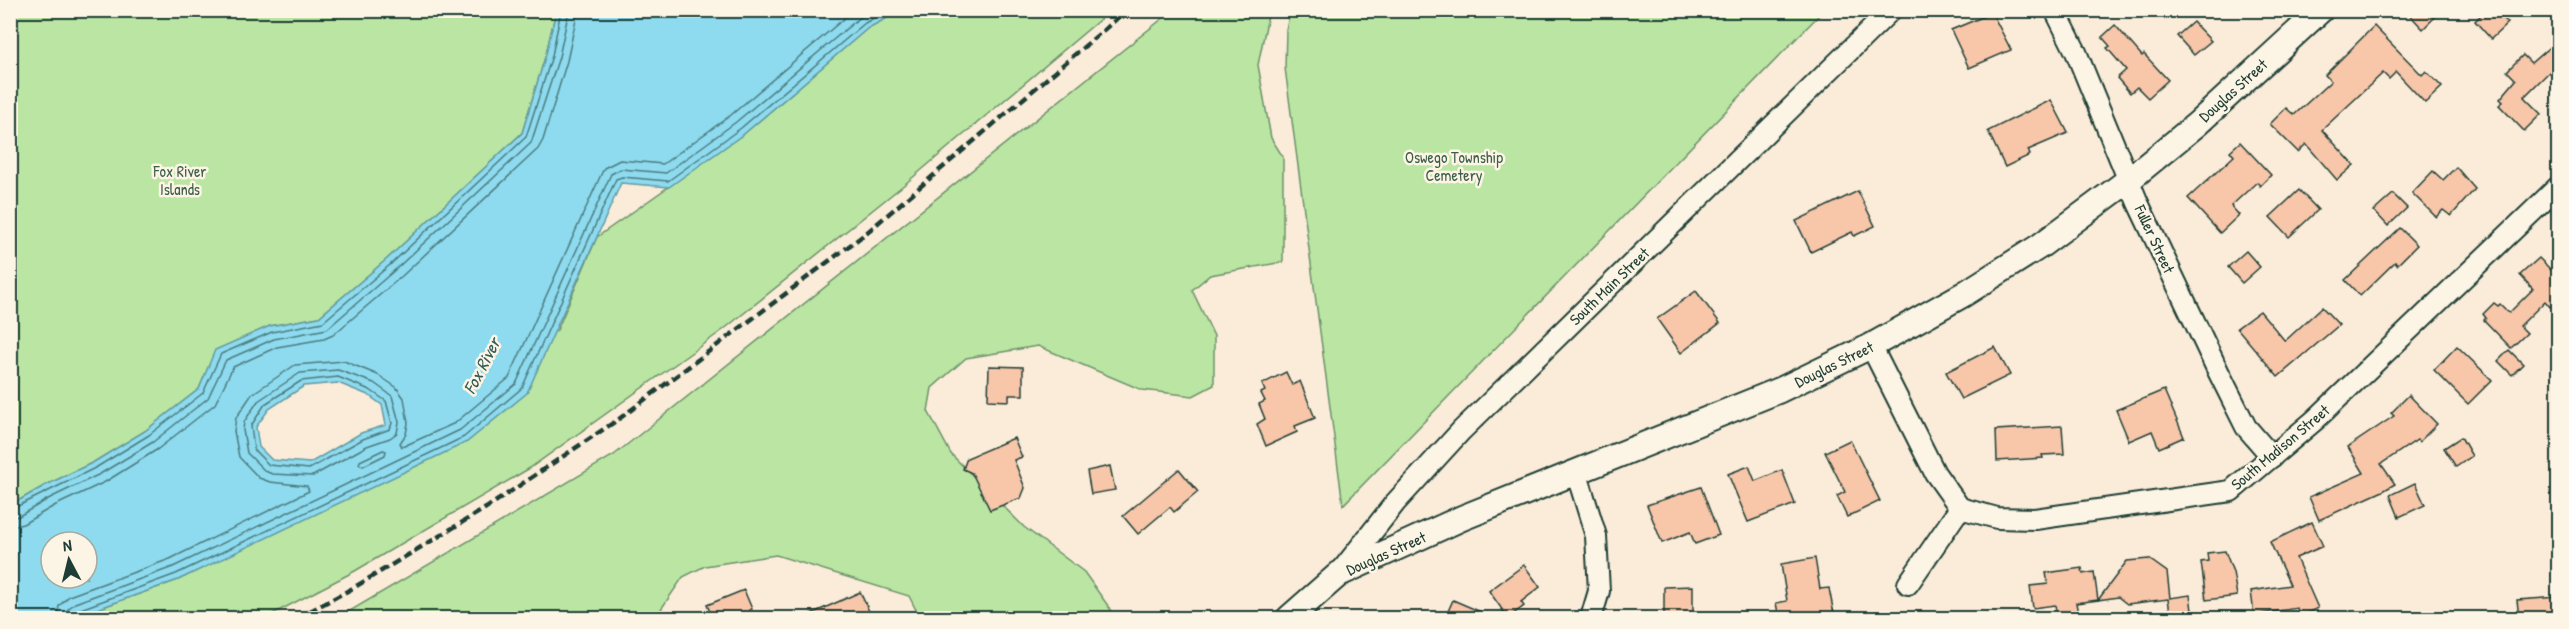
<svg xmlns="http://www.w3.org/2000/svg" width="2569" height="629" font-family="'Patrick Hand',sans-serif">
<style>
.green{fill:#bae5a2;stroke:#6c916b;stroke-width:1.5}
.water{fill:#8edaef;stroke:#629ba4;stroke-width:1.5;fill-rule:evenodd}
.lines{fill:none;stroke-linecap:round;stroke-linejoin:round}
.shore{stroke:#4b7c7f;stroke-width:1.5}
.building{fill:#f8c6a9;stroke:#1f3d34;stroke-width:1.5}
.minor-casing{stroke:#1f3d34;stroke-width:24}
.tertiary-casing{stroke:#1f3d34;stroke-width:28}
.minor{stroke:#fcf5e5;stroke-width:20}
.tertiary{stroke:#fcf5e5;stroke-width:24}
.rail{stroke:#1f3d34;stroke-width:4.5;stroke-dasharray:9 4.5;stroke-linecap:butt}
.labels{text-anchor:middle;stroke-width:5;stroke-linejoin:round;paint-order:stroke}
.street-label{font-size:16px;fill:#1f3d34;stroke:#fcf5e5}
.park-label{font-size:16px;fill:#3e5f4a;stroke:#fcf5e5}
.water-label{font-size:18px;font-style:italic;fill:#355c59;stroke:#fcf5e5}
</style>
<rect width="100%" height="100%" fill="#fbecd9"/>
<filter id="ink" filterUnits="userSpaceOnUse"><feTurbulence type="fractalNoise" baseFrequency=".0167" numOctaves="2"/><feDisplacementMap in="SourceGraphic" scale="12" xChannelSelector="R" yChannelSelector="G"/><feConvolveMatrix kernelMatrix="1 2 1 2 8 2 1 2 1" color-interpolation-filters="sRGB"/></filter>
<g filter="url(#ink)">
<g class="green">
<path d="M10,11H556L546,54L522,133L387,259L319,317L270,326L216,350L199,389L145,431L94,462L44,486L11,505Z"/>
<path d="M900,11H1110L905,184L723,330L530,468L355,571L265,618H72L178,580L301,519L557,330L597,237L745,133L868,28Z"/>
<path d="M1172,11H1269L1258,65L1271,138L1283,157V262L1210,275L1192,290L1214,336V385L1193,396L1142,390L1038,346L966,358L932,388L928,411L951,454L1024,527L1084,572L1111,610V618H920L909,596L776,555L705,566L683,577L655,618H338L614,455Z"/>
<path d="M1290,11V10L1823,11L1343,505L1285,68L1286,30Z"/>
</g>
<path class="water" d="M556,11H900L868,28L745,133L669,187L621,183L527,393L467,442L178,580L72,618H11V505L44,486L94,462L145,431L199,389L215,350L270,326L319,317L387,259L522,133L546,54ZM338,383L368,395L382,405L386,425L361,433L310,463L272,460L259,447L256,427L269,409L304,386ZM51,542H87V578H51Z"/>
<g class="lines">
<g class="shore">
<path d="M338,370L374,383L392,396L399,422L397,433L390,438L367,446L313,476L272,474L265,471L247,453L243,430L244,422L258,401L300,373Z"/>
<path d="M338,377L370,390L386,401L392,423L390,429L363,439L309,469L269,465L254,450L251,426L265,404L301,381Z"/>
<path d="M383,450L386,451L385,455L363,466L359,464L360,461Z"/>
<path d="M10,510L97,467L149,435L203,393L221,354L272,332L323,322L391,264L526,137L552,56L561,10"/>
<path d="M10,518L19,516L50,498L100,474L153,442L208,398L226,360L274,339L327,329L396,269L531,143L559,57L569,10"/>
<path d="M10,527L23,524L54,506L105,482L158,449L215,404L233,367L277,347L324,339L333,335L402,276L538,149L543,140L567,61L578,10"/>
<path d="M57,618L59,606L69,596L170,559L309,491L307,486L270,482L259,478L239,457L234,431L236,418L252,394L295,365L344,361L378,375L396,387L404,398L408,423L406,434L400,443L402,447L455,423L509,378L604,168L620,160L663,164L731,115L854,10"/>
<path d="M66,618L68,609L75,603L173,567L460,430L516,384L611,174L621,169L666,173L736,122L859,18L872,10"/>
<path d="M73,618L78,610L176,574L464,437L522,388L616,179L622,177L668,181L741,128L865,23L888,10"/>
</g>
</g>
<g class="building">
<path d="M2405,10H2442L2423,29Z"/>
<path d="M2486,10H2496L2508,23L2491,39L2475,21Z"/>
<path d="M1992,13L2011,50L1969,68L1951,30Z"/>
<path d="M2193,22L2211,41L2194,55L2177,36Z"/>
<path d="M2115,25L2142,56L2144,54L2168,80L2148,98L2137,87L2130,93L2117,78L2126,70L2107,48L2110,46L2102,37Z"/>
<path d="M2374,26L2422,75L2426,71L2442,87L2425,103L2396,72L2389,79L2383,73L2322,130L2354,165L2337,180L2306,144L2298,152L2270,124L2286,108L2294,115L2331,81L2325,75Z"/>
<path d="M2559,39V83L2549,72L2524,97L2541,114L2524,131L2499,105L2503,102L2500,99L2516,80L2507,71L2523,55L2531,63Z"/>
<path d="M2051,100L2068,133L2028,150L2030,155L2005,167L1988,131Z"/>
<path d="M2240,142L2271,175L2260,186L2257,182L2231,206L2239,215L2220,233L2188,198L2234,156L2230,151Z"/>
<path d="M2456,167L2475,189L2451,216L2443,210L2436,217L2412,193L2433,171L2443,180Z"/>
<path d="M2299,190L2318,210L2289,237L2270,217Z"/>
<path d="M1858,191L1875,226L1854,236L1852,232L1811,252L1796,221Z"/>
<path d="M2393,194L2407,208L2388,226L2374,211Z"/>
<path d="M2400,228L2417,245L2397,265L2395,262L2360,296L2345,280Z"/>
<path d="M2246,251L2260,267L2242,283L2228,267Z"/>
<path d="M2539,258L2559,278V299L2550,307L2545,301L2520,326L2527,333L2511,348L2484,320L2486,318L2483,314L2494,303L2498,306L2500,304L2509,313L2533,289L2520,275Z"/>
<path d="M1696,291L1720,323L1681,353L1657,319Z"/>
<path d="M2322,307L2339,325L2278,377L2237,328L2260,311L2285,341Z"/>
<path d="M2457,346L2492,380L2468,404L2434,370Z"/>
<path d="M1995,347L2010,375L1961,399L1946,372Z"/>
<path d="M2509,350L2523,364L2512,375L2498,361Z"/>
<path d="M989,366L1023,367V395H1009V401L988,400Z"/>
<path d="M1286,372L1292,385L1300,381L1315,418L1295,426L1297,432L1266,446L1257,424L1265,419L1259,404L1265,401L1261,393L1265,391L1262,384Z"/>
<path d="M2164,390L2184,437L2159,448L2152,431L2129,441L2116,410Z"/>
<path d="M2409,395L2437,424L2419,442L2417,440L2381,464L2395,484L2383,491L2319,520L2309,497L2364,473L2348,447L2394,416L2391,413Z"/>
<path d="M2062,426L2064,454L2042,455L2043,458L1997,461L1996,430Z"/>
<path d="M2461,437L2472,456L2456,467L2444,448Z"/>
<path d="M1014,438L1022,457L1014,460L1025,488L1021,498L990,510L972,473L963,469L967,458Z"/>
<path d="M1850,440L1880,501L1847,517L1837,496L1845,492L1825,452Z"/>
<path d="M1110,466L1115,490L1091,494L1087,471Z"/>
<path d="M1749,466L1755,481L1782,470L1795,504L1748,522L1728,474Z"/>
<path d="M1179,469L1198,492L1174,512L1170,507L1138,534L1123,516Z"/>
<path d="M2415,483L2425,505L2399,517L2390,495Z"/>
<path d="M1701,487L1719,535L1695,544L1690,532L1662,543L1647,505Z"/>
<path d="M2312,522L2323,546L2296,558L2318,608L2300,616L2297,608L2254,615L2251,591L2290,585L2270,542Z"/>
<path d="M2225,551L2233,572L2237,596L2206,600L2201,562L2208,561L2207,553Z"/>
<path d="M1815,558L1820,589L1829,588L1834,614L1809,618V614L1779,618L1776,603L1787,601L1781,564Z"/>
<path d="M2149,559L2167,572L2170,598L2190,595L2193,618H2171L2168,599L2127,604L2118,597L2098,600L2127,561Z"/>
<path d="M1524,565L1540,587L1521,602L1524,606L1508,618L1489,591Z"/>
<path d="M2082,568L2083,574L2094,572L2098,600L2076,603L2078,613L2057,616L2055,605L2033,608L2030,586L2048,584L2046,573Z"/>
<path d="M1693,586V618H1664V587Z"/>
<path d="M744,590L752,609L749,610L753,618H713L707,605Z"/>
<path d="M860,592L869,611L852,618H802Z"/>
<path d="M2559,597V618H2519L2517,600Z"/>
<path d="M1453,600L1495,618H1445Z"/>
</g>
<g class="lines">
<defs>
<g id="minor">
<path d="M2055,10L2076,52L2138,203L2219,373L2246,427L2272,457"/>
<path d="M1871,346L1935,473L1960,508L1997,518L2035,519L2231,491L2315,420L2558,187"/>
<path d="M1576,471L1596,536L1599,591L1591,618"/>
<path d="M1339,574L1395,503L1461,431L1891,10"/>
<path d="M1908,584L1960,508"/>
</g>
<path id="tertiary" d="M1289,618L1339,574L1462,518L1780,390L1871,346L1964,294L2040,246L2130,179L2197,124L2321,10"/>
</defs>
<use href="#minor" class="minor-casing"/>
<use href="#tertiary" class="tertiary-casing"/>
<use href="#minor" class="minor"/>
<use href="#tertiary" class="tertiary"/>
<path class="rail" d="M297,618L353,588L486,508L619,419L865,234L1127,10"/>
</g>
</g>
<g class="labels">
<g class="street-label">
<text transform="translate(2233 90) rotate(-42)" y="6">Douglas Street</text>
<text transform="translate(2155 239) rotate(65)" y="6">Fuller Street</text>
<text transform="translate(1609 286) rotate(-44)" y="6">South Main Street</text>
<text transform="translate(1834 364) rotate(-26)" y="6">Douglas Street</text>
<text transform="translate(2280 447) rotate(-40)" y="6">South Madison Street</text>
<text transform="translate(1386 553) rotate(-24)" y="6">Douglas Street</text>
</g>
<g class="park-label">
<text x="1454" y="163">Oswego Township<tspan x="1454" dy="18">Cemetery</tspan></text>
<text x="180" y="177">Fox River<tspan x="180" dy="18">Islands</tspan></text>
</g>
<g class="water-label">
<text transform="translate(482 366) rotate(-63)" y="6">Fox River</text>
</g>
</g>
<rect width="2569" height="629" fill="none" stroke="#fcf5e5" stroke-width="36"/>
<rect x="18" y="18" width="2533" height="593" fill="none" stroke="#1f3d34" stroke-width="2" filter="url(#ink)"/>
<g transform="translate(69 560) rotate(353)"><circle r="28" fill="#fcf5e5" stroke="#a4ab9e" stroke-width="1.5"/>
<path d="M0-4.5L10 22L0 15L-10 22Z" fill="#1f3d34"/>
<text y="-9" font-size="16" font-weight="bold" text-anchor="middle" fill="#1f3d34">N</text>
</g>
</svg>
